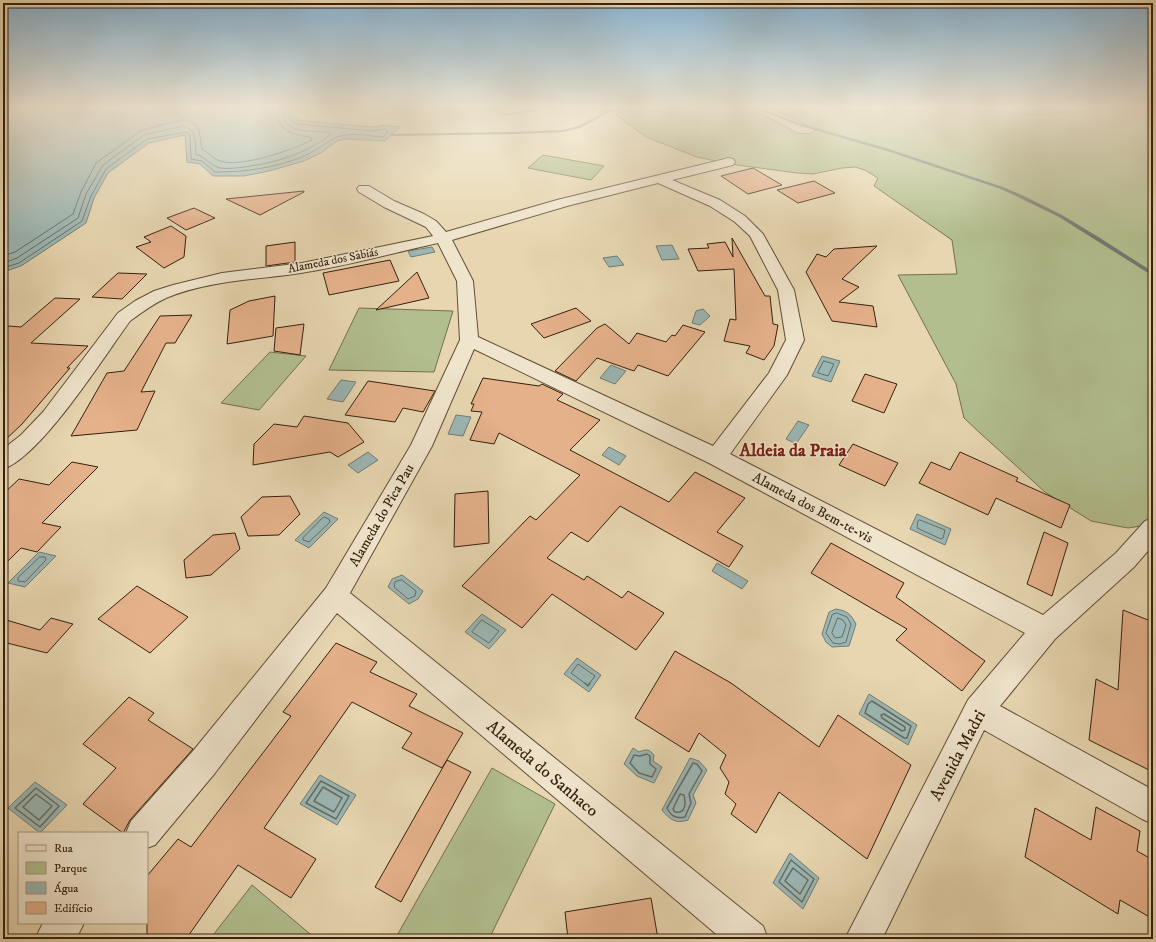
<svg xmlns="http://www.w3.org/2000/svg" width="1156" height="942" font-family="'IM FELL DW Pica',serif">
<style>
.green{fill:#b2be8e;stroke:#746f4e}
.water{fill:#9bb7b5;stroke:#737b72}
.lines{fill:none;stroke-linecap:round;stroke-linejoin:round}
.shore-far1{stroke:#686c61;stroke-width:1}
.shore{stroke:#686c61;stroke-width:1.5}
.stream{fill:#737b72;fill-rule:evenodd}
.building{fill:#e5b18b;stroke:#36200d}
.minor-casing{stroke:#624e36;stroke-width:2}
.minor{fill:#efe4cc;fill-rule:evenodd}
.labels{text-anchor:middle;stroke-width:3;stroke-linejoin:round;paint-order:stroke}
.far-street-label{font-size:12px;fill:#36200d;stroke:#efe4cc}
.street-label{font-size:14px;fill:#36200d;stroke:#efe4cc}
.near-street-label{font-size:17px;fill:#36200d;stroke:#efe4cc}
.district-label{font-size:18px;font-weight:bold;fill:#7a1f14;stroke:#efe4cc}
</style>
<rect width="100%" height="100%" fill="#e7d6b0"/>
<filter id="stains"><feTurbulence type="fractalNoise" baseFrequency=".005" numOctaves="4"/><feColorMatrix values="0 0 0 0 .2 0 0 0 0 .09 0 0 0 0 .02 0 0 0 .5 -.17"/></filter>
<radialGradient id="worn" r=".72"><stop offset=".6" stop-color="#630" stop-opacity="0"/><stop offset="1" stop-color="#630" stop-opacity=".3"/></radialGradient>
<g class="green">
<path d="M628,106H740L762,114L797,133L810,134L815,130L813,128L767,106H1153V524L1128,528L1091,521L1045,492L980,433L964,418L956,384L898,275L957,274L952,240L874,186L878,178L865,170L855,167L842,168L813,174L797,173L730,164L697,157L646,137L616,115L623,107Z"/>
<path d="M543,155L604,166L591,180L528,168Z"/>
<path d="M359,308L453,311L434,372L329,370Z"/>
<path d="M270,352L306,356L259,410L221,403Z"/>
<path d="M492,768L555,804L489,939H395Z"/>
<path d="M252,885L316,939H210Z"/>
</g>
<g class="water">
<path d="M3,106H299L291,115L297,120L373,127L385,125L400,127L385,141L347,139L337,141L321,153L304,161L269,171L244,176H213L200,164L187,162L185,135L149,143L108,173L94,198L86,223L21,266L3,272Z"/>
<path d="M672,245L679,259L662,260L656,246Z"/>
<path d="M432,247L435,252L411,257L408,251Z"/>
<path d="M617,256L624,265L609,267L603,258Z"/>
<path d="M703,309L710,316L700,325L692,323L696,311Z"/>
<path d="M822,356L840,361L831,382L812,376Z"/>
<path d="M611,365L626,371L615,384L600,378Z"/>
<path d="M341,380L356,382L343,402L327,399Z"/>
<path d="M456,415L471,417L463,436L448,434Z"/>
<path d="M798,421L809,425L796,444L786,439Z"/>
<path d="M609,447L626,456L619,465L602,455Z"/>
<path d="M368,452L378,460L358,473L348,465Z"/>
<path d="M324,512L338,519L309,548L295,540Z"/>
<path d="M917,514L951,529L945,545L910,529Z"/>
<path d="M39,552L56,556L25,587L8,583Z"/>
<path d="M717,563L748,581L742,589L712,571Z"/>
<path d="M402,575L423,591L418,599L409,604L388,587L392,579Z"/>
<path d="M836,609C847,611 850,613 856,624L849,646L832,647L826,642L822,634L829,612Z"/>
<path d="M482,614L506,630L489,649L465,632Z"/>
<path d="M577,658L601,675L589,692L564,674Z"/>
<path d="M869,694L917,725L908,745L859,714Z"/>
<path d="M633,748L639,752C646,749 649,749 654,755L653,761L662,767L654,783L637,776L624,764Z"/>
<path d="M690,758L699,761L707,770L693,795L696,803L688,820C676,824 670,820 662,810Z"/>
<path d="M320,775L356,795L337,825L300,804Z"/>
<path d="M35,782L67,805L40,833L8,808Z"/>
<path d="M790,853L819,878L803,909L773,883Z"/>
</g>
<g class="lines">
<g class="shore-far1">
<path d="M3,256L15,252L73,214L81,192L96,163L142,130L182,120L190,121L195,124L199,130L202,149C208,152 213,159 220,161C241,168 292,150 312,140L311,137C297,135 283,134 278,119L280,106"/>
<path d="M3,263L17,258L78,218L86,194L103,165L144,135L183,126C197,129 195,143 196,154C205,157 211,166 220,168C228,169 236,168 244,167C275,163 305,154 330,135L329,132C315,131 288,134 283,117L287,106"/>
<path d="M3,268L19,263L82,221L91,196L106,169L147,139L187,132L190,135L191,159L202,161L215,172C246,172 273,168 302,157C315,152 326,142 337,137C350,132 369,136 383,137L388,132L385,129L373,131L296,124L287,116L294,106"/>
<path d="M824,361L834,364L828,376L818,373Z"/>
<path d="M324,517L329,519L330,522L309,542L303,540V538Z"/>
<path d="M920,520L945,530L943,538L941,539L917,528L918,521Z"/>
<path d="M40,557H45L46,560L25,582L18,581V578Z"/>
<path d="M402,580L416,591L415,596L408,599L394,587L395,582Z"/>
<path d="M837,613L847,617L851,624L846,642L840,644L833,643L826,633L832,615Z"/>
<path d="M838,618L843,620L846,625L842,637L835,638L832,633Z"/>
<path d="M482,620L499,631L489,643L472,632Z"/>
<path d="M586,684L571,673L578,664L595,676L589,684"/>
</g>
<g class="shore">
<path d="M585,683L588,686L590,683"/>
<path d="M872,701L911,726L907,738H904L865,713L868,704Z"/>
<path d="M884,714L905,727V730L902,731L882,718L881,715Z"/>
<path d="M647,754L650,756V764L656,769L652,777L639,773L630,763L634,755L640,756Z"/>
<path d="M693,763L697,764L702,771L689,794L691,803L685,817C676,819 671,816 667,808Z"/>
<path d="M321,781L349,796L336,819L306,803Z"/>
<path d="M323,787L342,798L334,812L314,801Z"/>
<path d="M36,788L59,806L40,827L15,808Z"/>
<path d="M36,794L52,806L39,820L23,807Z"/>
<path d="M680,794L684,795C686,803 686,814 675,812L673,809Z"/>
<path d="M791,860L814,879L802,902L779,882Z"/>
<path d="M793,868L808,880L800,894L785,881Z"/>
</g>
<g class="stream">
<path d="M617,106H621L580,128L563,132L517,134L392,136L390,135L392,134L517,132L563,130L578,126Z"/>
<path d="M750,106H754L799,123L889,149L1003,187L1024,196L1062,215L1100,238L1153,272V276L1059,217L1020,198L1001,189L887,151L797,125Z"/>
<path d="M1103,106H1108L1081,112L1029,116L1027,115L1029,114L1081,110Z"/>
</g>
</g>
<g class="building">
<path d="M753,168L782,185L748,194L721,176Z"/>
<path d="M814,181L835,193L798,203L777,190Z"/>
<path d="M304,191V192L260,215L226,199Z"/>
<path d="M194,208L215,218L186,230L167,218Z"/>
<path d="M171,226L186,236L184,257L164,268L136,247L151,242L144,237Z"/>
<path d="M732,238L765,296H770L773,324L778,325L774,346L764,360L746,353L750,346L724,341L730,319L736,320L734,269L698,271L688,249L709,248L707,244L725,242L733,257Z"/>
<path d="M295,242V262L266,266V246Z"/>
<path d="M877,246L842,279L859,287L839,302L873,306L877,327L832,321L806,272L817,254L826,257L834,249Z"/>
<path d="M390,260L399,281L329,295L323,273Z"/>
<path d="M417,272L429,298L376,310Z"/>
<path d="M118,273L147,274L122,299L92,297Z"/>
<path d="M275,296L273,336L227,344L230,310L249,301Z"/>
<path d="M55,298L80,299L31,343L88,346L67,368H70L22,424L3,442V331L9,326L21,327Z"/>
<path d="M576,308L591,321L544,338L531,324Z"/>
<path d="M192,315L175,343H166L141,392L155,391L137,430L71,436L107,373L124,371L160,316Z"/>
<path d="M304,324L300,355L274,351L276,328Z"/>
<path d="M605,324L629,344L637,333L666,342L672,335L675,336L683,325L705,332L668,376L638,365L634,371L597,358L576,381L555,371L597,328Z"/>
<path d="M865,374L897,384L884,413L852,401Z"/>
<path d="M483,378L539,386L542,384L563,394L557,400L600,420L570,450L669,502L695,472L745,498L717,532L743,546L729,567L620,506L588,542L571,532L547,558L584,580L587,576L622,598L628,591L664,613L636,650L552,594L522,628L462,586L530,516L536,520L580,475L499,433L494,444L470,440L482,412L471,411L474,404H471Z"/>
<path d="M368,381L435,391L423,412L403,408L395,422L345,415Z"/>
<path d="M304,416L348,423L364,442L338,457L330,452L253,465L254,444L274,424L297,427Z"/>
<path d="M853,444L898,463L885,486L839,465Z"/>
<path d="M960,452L1018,478L1016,481L1070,505L1061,528L996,498L988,515L919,483L931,462L950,470Z"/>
<path d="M72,462L98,467L42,523L61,527L37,552L21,548L3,566V494L19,479L49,485Z"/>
<path d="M488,491L489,543L454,547L455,494Z"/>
<path d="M290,496L300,514L279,535L248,536L241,517L262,497Z"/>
<path d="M1044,532L1068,543L1052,596L1027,584Z"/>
<path d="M235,533L240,549L211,575L186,578L184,560L213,535Z"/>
<path d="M831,543L904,583L896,597L985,661L962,691L896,640L907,629L811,573Z"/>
<path d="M137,586L188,617L150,653L98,619Z"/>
<path d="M1123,610L1153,622V772L1089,740L1096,679L1118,690Z"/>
<path d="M51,618L73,624L47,653L3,642V619L40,630Z"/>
<path d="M336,643L377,662L370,672L417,694L409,706L463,733L442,768L402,748L412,733L352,702L264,828L316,859L291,898L238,865L186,939H147V876L178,839L191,847L291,716L283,712Z"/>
<path d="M675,651L731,683L819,747L838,715L911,765L867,859L779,792L756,833L731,814L736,804L725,794L729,782L720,768L726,755L699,733L689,752L635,718Z"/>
<path d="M129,697L154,713L148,720L193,749L130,820L123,833L83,804L116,768L83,744Z"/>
<path d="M447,760L471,772L401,902L375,887Z"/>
<path d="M1096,807L1140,831L1137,851L1153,860V919L1120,900L1118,914L1025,857L1035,808L1091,840Z"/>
<path d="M651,898L658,939H568L565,912Z"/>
</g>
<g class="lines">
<defs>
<g id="minor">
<path d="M520,106H544L539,109L504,114L499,111L500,109Z"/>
<path d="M729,158L733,159L735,162L733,165L672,180L720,200L745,216L763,234L794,290L804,340L787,375L730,454L1043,615L1116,553L1145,521L1153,518V545L1134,567L1055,639L1000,706L1153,790V824L1142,819L984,730L882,939H845L968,700L1025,633L709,463L474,349L432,446L350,593L763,926L768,939H722L337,613L215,773L155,845L147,848V833H126L131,821L193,751L326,588L411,445L460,340L457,281L438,243C393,253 347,266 301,273C256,280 209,280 166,298C153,304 142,312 130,321C105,355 41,457 3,469V449L21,435L43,412L118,313L135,301L154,291L173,285L222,273L302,263L433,236L426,227L384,207L359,192L357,189L359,186H369L394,201L424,214L436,221L446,232L557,200ZM658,183L710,206L735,222L750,236L778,290L786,340L769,373L713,446L478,337L473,281L452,240L567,206Z"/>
<path d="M43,923H84L76,939H35Z"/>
</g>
</defs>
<use href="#minor" class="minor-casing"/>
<use href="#minor" class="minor"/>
</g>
<linearGradient id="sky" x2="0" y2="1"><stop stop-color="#89b5d4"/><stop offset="0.45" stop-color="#f4eddb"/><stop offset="1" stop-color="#f4eddb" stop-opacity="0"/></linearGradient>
<rect width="1156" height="237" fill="url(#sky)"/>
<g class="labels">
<g class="far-street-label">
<text transform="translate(333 260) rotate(-11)" y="4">Alameda dos Sabiás</text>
</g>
<g class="street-label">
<text transform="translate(813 507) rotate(28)" y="5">Alameda dos Bem-te-vis</text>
<text transform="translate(381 515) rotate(-60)" y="5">Alameda do Pica Pau</text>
</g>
<g class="near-street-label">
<text transform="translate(957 755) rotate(-62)" y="6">Avenida Madri</text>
<text transform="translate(543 768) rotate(40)" y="6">Alameda do Sanhaco</text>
</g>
<g class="district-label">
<text x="793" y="456">Aldeia da Praia</text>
</g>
</g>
<rect width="1156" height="942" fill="none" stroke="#e7d6b0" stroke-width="16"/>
<rect x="4" y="4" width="1148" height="934" fill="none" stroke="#36200d" stroke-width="2"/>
<rect x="8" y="8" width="1140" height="926" fill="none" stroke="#36200d"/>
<rect x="18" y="832" width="130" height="92" fill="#efe4cc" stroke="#a59680"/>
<rect x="26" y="845" width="20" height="6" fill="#efe4cc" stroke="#a59680"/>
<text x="54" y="852" font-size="12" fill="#36200d">Rua</text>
<rect x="26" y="862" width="20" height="12" fill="#b2be8e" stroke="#a59680"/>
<text x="54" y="872" font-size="12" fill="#36200d">Parque</text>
<rect x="26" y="882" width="20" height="12" fill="#9bb7b5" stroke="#a59680"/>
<text x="54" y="892" font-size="12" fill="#36200d">Água</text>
<rect x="26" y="902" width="20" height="12" fill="#e5b18b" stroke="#a59680"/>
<text x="54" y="912" font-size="12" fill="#36200d">Edifício</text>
<rect width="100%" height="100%" filter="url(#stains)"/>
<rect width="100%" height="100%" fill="url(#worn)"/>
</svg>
